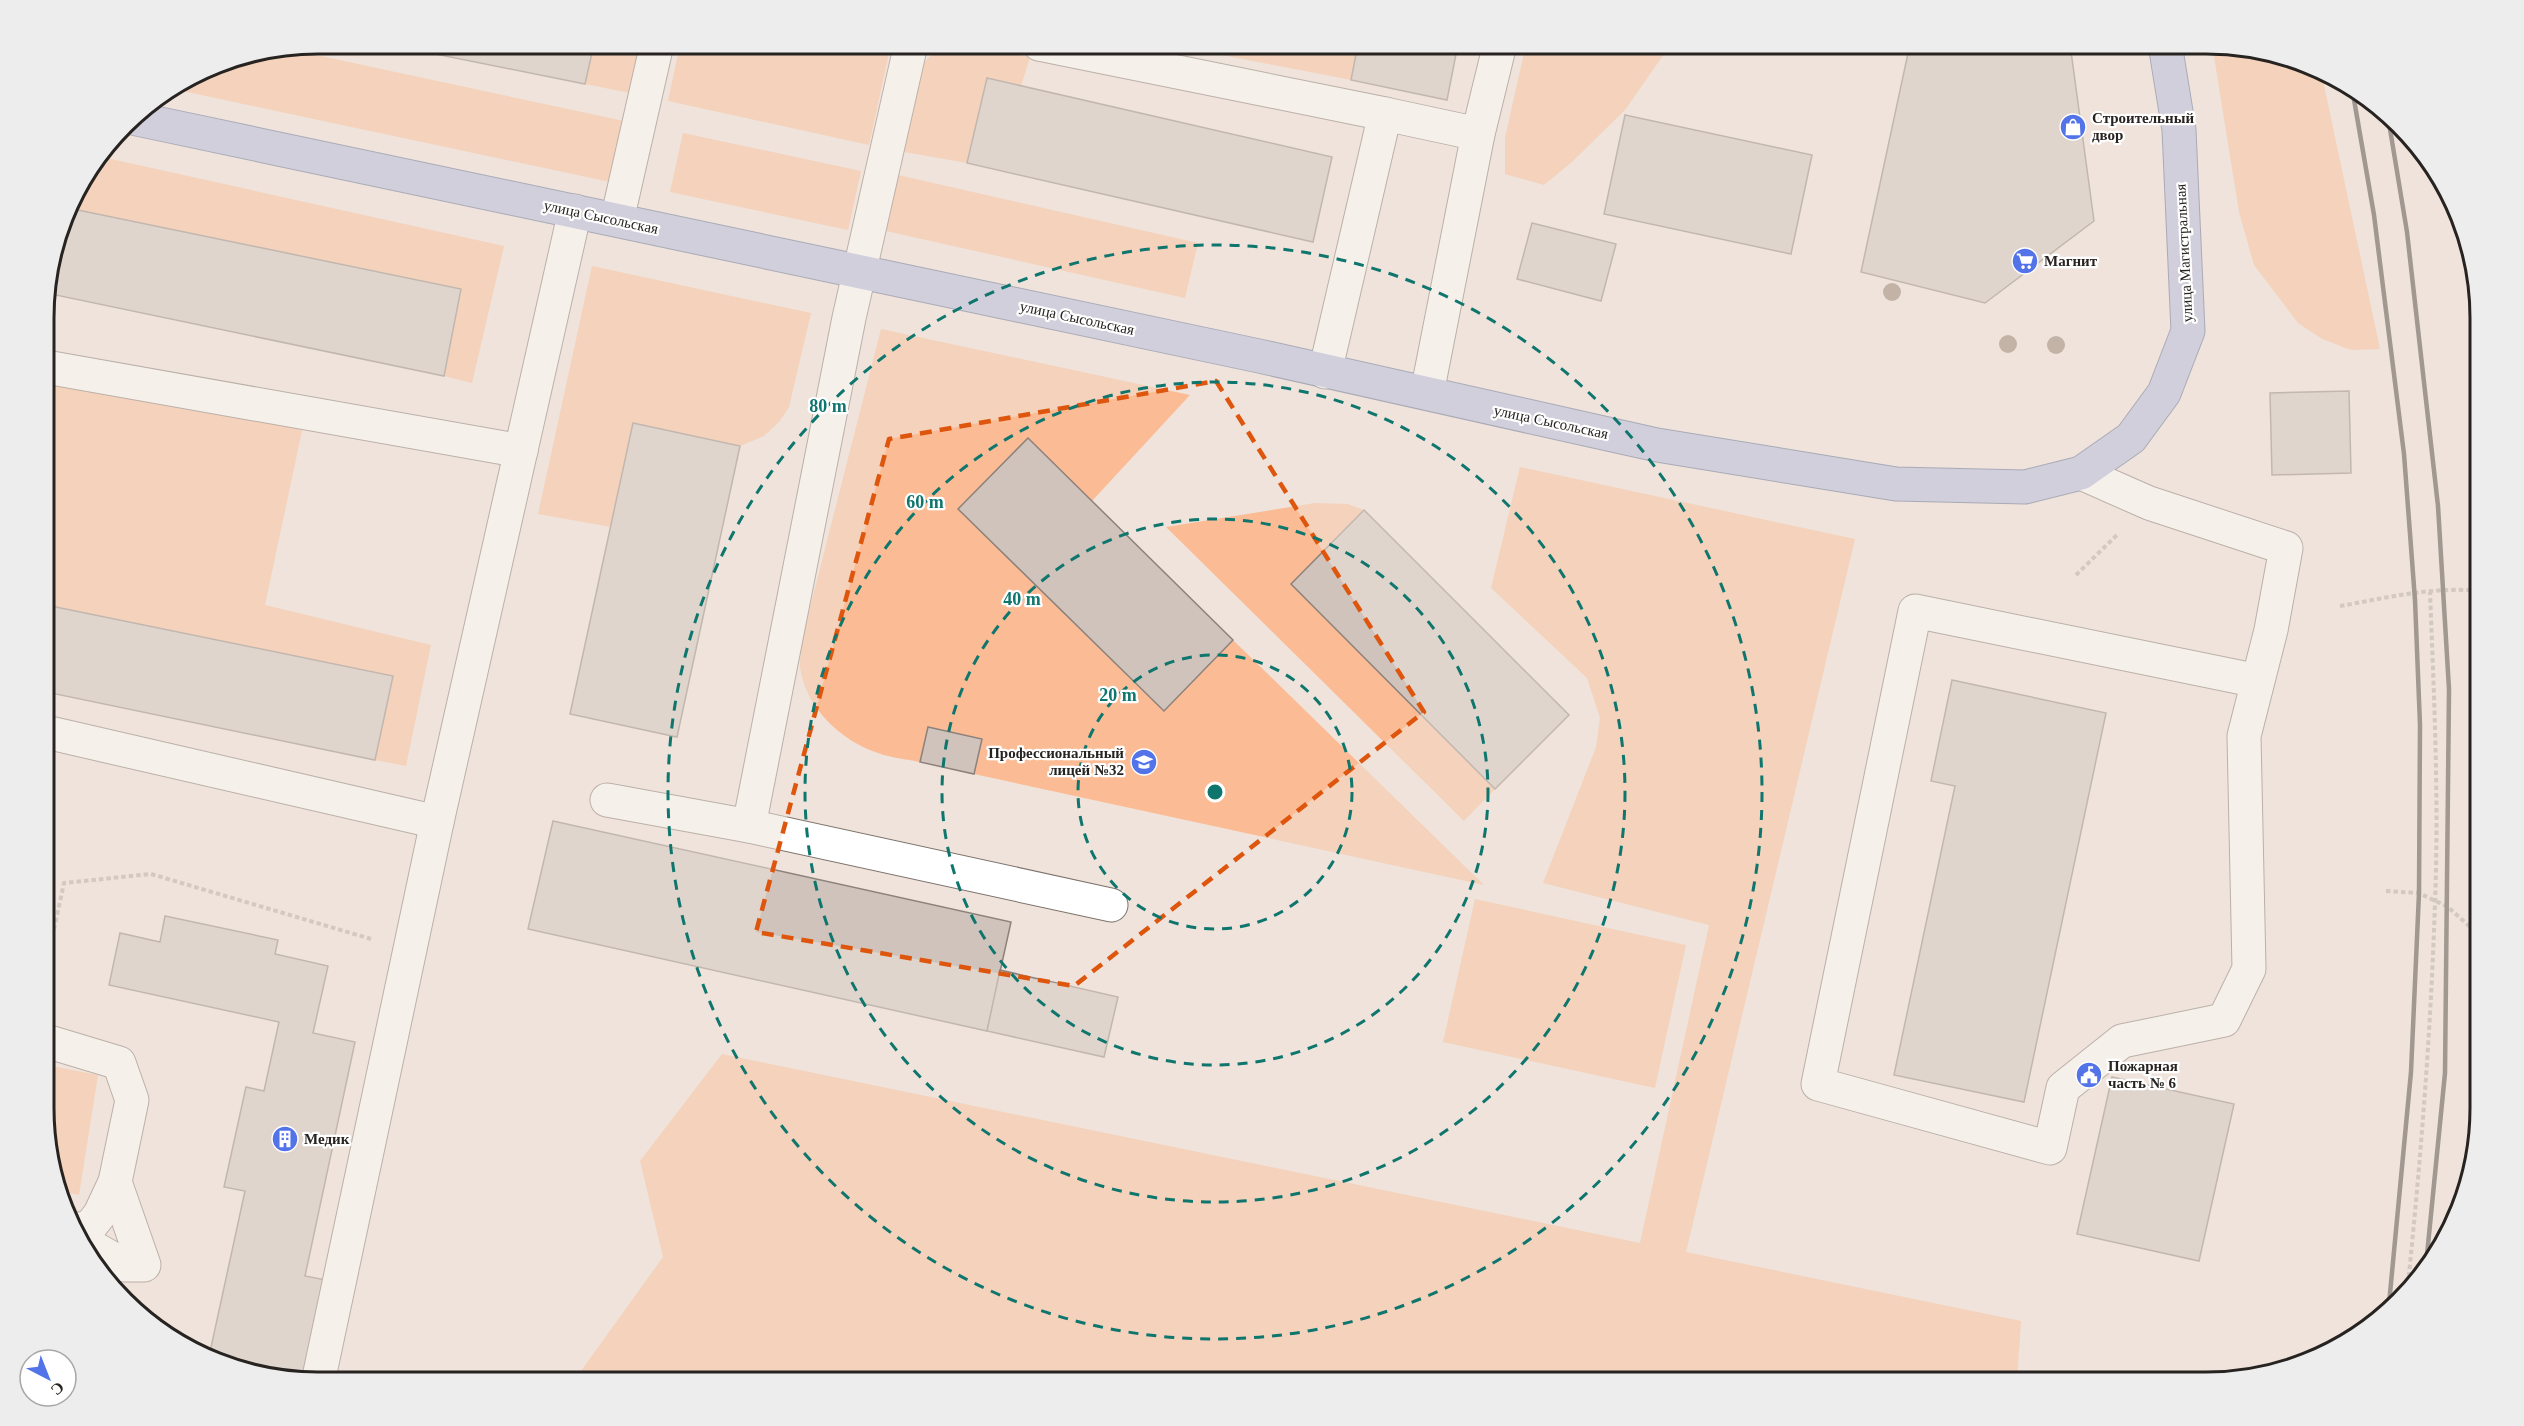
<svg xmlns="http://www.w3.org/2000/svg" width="2524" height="1426" font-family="'Times New Roman',serif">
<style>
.green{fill:#fbbc95}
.building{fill:#cfc3bc;stroke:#8d827b;stroke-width:1.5}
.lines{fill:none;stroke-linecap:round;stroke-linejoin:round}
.minor-casing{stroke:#7d736c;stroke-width:35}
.major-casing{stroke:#58648b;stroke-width:35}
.path{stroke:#b2a8a2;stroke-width:4;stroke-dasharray:4.5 3;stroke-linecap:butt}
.minor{stroke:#fff;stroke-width:33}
.major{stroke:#aab7dc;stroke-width:33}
.rail{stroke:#413c39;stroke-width:4.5}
.tree{fill:#8f7969}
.marked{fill:none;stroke:#de560d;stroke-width:4.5;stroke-dasharray:12 8;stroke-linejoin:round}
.ring{fill:none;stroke:#0f766e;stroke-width:3;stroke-dasharray:10 8}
.labels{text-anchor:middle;stroke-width:4.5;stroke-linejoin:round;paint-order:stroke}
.poi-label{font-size:15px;font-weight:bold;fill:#272320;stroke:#fff;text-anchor:start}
.street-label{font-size:15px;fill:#272320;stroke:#fff}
.rim{fill:none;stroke:#272320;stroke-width:3}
.centre{fill:#0f766e;stroke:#fff;stroke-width:3}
.ring-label{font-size:18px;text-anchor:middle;font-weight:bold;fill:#0f766e;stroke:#fff;stroke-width:4.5;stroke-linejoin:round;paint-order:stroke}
</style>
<rect width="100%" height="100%" fill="#efe3db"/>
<g class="green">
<path d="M594,44H641L630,93L585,84Z"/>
<path d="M680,44H891L869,145L668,101Z"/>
<path d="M957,44L1030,57L1021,86L987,79L967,163L899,151L919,67L940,47Z"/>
<path d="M1165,44H1358L1351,80Z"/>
<path d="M1526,44H1671L1625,110L1573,161L1544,185L1505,174V138Z"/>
<path d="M2212,44L2278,53L2321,71L2380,349L2351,350L2322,339L2298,323L2254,265L2239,212Z"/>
<path d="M288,49L624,121L610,182L173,89L213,64Z"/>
<path d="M683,133L861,171L848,230L670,192Z"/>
<path d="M102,157L504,246L472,383L444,376L461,289L68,208L72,196Z"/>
<path d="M898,175L1198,243L1185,298L886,231Z"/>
<path d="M592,266L811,313L789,407L779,422L764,436L740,446L634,423L611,527L538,514Z"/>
<path d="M881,329L1190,395L1092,501L1028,438L958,509L1164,711L1233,640L1484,885L974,774L982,739L928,727L920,762C906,759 891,758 878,753C841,741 805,707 800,667C800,659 801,651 801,643Z"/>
<path d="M46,376L303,426L265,605L431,645L406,766L375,760L392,676L46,605Z"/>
<path d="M1520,467L1855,539L1686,1252L2021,1321L2017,1382H573L663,1257L640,1161L722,1054L1640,1243L1709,925L1543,883L1596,747L1600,718L1587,678L1491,588Z"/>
<path d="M1315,503L1348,504L1364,510L1291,584L1495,789L1464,821L1166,527Z"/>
<path d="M1475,899L1686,945L1655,1088L1443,1042Z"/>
<path d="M46,1065L98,1075L79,1195L64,1192L46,1144Z"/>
</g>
<g class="building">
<path d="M386,44H594L585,84Z"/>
<path d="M1358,44H1458L1447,100L1351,80Z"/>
<path d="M1910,44H2070L2094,221L1985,303L1861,272Z"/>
<path d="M987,78L1332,157L1313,242L967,163Z"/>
<path d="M1625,115L1812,155L1791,254L1604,214Z"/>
<path d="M68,208L461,289L444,376L46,293V282Z"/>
<path d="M1532,223L1616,244L1601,301L1517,279Z"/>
<path d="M2349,391L2351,473L2272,475L2270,393Z"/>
<path d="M633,423L740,446L677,737L570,714Z"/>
<path d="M1028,438L1233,640L1164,711L958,509Z"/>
<path d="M1364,510L1569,715L1495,789L1291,584Z"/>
<path d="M46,605L393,676L375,760L46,692Z"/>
<path d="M1952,680L2106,713L2024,1102L1894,1075L1955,786L1931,781Z"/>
<path d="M928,727L982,739L974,774L920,762Z"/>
<path d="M553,821L1011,922L987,1031L528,929Z"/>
<path d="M165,916L278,940L275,954L328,966L313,1033L355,1042L305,1276L331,1281L309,1381L247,1373L180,1345L210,1352L245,1191L224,1187L246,1087L264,1091L279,1022L109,985L120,933L160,942Z"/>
<path d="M1000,970L1118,997L1104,1057L987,1031Z"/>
<path d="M2112,1077L2234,1104L2199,1261L2077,1234Z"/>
</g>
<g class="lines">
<defs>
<g id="minor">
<path d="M1039,44L1385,114L1325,372"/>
<path d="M1385,114L1478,134"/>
<path d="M617,220L657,44"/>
<path d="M46,367L521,451"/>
<path d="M1427,393L1478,134L1500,44"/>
<path d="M2081,473L2149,503L2286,548L2271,630L2244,736L2249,969L2224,1020L2122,1041L2063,1088L2050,1148L1818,1084L1915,611L2258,681"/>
<path d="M46,732L437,822"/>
<path d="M607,800L749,826L1111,905"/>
<path d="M749,826L849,318L911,44"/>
<path d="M46,1041L119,1063L132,1100L115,1182L100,1214L89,1228L78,1229"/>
<path d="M83,1242L124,1265H144L115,1182"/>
<path d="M318,1382L437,822L575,211"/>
</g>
<path id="major" d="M132,118L1259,356L1657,445L1896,484L2025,487L2081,473L2131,438L2164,393L2188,331L2179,130L2165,44"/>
</defs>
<use href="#minor" class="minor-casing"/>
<use href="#major" class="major-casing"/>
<g class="path">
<path d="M2076,575L2118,534"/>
<path d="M2340,606C2386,598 2433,586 2480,591"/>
<path d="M2386,891L2419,893L2448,907L2480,936"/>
<path d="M46,966L64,883L151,874L371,939"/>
<path d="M2408,1284C2421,1157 2431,1029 2435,902C2439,798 2434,695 2430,592"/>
</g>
<use href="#minor" class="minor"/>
<use href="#major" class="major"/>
<g class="rail">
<path d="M2352,88L2374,215L2404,454L2415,600L2420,725L2419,893L2411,1072L2389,1304"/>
<path d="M2389,123L2407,232L2438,506L2449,689L2445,1073L2426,1265"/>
</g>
</g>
<g class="tree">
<circle cx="1892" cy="292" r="9"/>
<circle cx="2008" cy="344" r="9"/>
<circle cx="2056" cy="345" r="9"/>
</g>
<path d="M0 0H2524V1426H0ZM1216,381L1424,712L1074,986L756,932L889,439Z" fill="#efe3db" fill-opacity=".55" fill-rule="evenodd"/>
<path class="marked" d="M1216,381L1424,712L1074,986L756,932L889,439Z"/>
<g class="ring">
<circle cx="1215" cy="792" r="137"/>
<circle cx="1215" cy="792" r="273"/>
<circle cx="1215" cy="792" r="410"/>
<circle cx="1215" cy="792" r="547"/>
</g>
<defs>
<symbol id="shop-disc" viewBox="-11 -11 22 22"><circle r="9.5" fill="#5373e8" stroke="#fff"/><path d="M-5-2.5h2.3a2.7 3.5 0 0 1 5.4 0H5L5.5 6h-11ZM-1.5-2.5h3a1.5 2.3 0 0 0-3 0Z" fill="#fff"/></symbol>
<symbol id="supermarket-disc" viewBox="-11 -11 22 22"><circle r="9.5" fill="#5373e8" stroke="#fff"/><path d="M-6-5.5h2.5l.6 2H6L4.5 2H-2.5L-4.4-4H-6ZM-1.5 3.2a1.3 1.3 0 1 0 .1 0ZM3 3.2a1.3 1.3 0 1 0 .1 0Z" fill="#fff"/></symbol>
<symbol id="university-disc" viewBox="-11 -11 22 22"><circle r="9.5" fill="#5373e8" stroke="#fff"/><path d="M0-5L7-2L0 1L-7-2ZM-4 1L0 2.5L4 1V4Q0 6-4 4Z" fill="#fff"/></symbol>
<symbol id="civic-disc" viewBox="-11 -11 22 22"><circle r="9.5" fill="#5373e8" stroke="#fff"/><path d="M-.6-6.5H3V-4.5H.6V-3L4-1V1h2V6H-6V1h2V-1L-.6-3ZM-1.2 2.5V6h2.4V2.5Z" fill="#fff"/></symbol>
<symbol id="building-disc" viewBox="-11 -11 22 22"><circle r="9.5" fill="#5373e8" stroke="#fff"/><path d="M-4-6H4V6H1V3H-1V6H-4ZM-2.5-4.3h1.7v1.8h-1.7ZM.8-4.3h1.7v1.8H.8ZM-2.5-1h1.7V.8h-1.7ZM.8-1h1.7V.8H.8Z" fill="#fff"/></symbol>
</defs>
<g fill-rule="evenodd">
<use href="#shop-disc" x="2058" y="112" width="30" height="30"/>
<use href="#supermarket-disc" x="2010" y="246" width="30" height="30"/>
<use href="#university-disc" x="1129" y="747" width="30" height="30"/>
<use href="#civic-disc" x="2074" y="1060" width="30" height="30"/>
<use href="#building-disc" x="270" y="1124" width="30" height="30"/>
</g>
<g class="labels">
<g class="poi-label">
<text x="2092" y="123">Строительный<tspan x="2092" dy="17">двор</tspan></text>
<text x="2044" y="266">Магнит</text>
<text x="1124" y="758" text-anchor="end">Профессиональный<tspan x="1124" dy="17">лицей №32</tspan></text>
<text x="2108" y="1071">Пожарная<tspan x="2108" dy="17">часть № 6</tspan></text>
<text x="304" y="1144">Медик</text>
</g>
<g class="street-label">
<text transform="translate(601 217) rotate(12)" y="5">улица Сысольская</text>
<text transform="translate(2184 253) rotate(-93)" y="5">улица Магистральная</text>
<text transform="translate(1077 318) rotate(12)" y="5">улица Сысольская</text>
<text transform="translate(1551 422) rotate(12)" y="5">улица Сысольская</text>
</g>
</g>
<path d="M0 0H2524V1426H0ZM318 54H2206A264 264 0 0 1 2470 318V1108A264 264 0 0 1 2206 1372H318A264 264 0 0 1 54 1108V318A264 264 0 0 1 318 54Z" fill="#eeeded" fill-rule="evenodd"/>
<path class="rim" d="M318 54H2206A264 264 0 0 1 2470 318V1108A264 264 0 0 1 2206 1372H318A264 264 0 0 1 54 1108V318A264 264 0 0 1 318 54Z"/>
<circle cx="1215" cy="792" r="9" class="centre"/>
<g class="ring-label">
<text x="828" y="412">80 m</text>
<text x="925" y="508">60 m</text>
<text x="1022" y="605">40 m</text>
<text x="1118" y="701">20 m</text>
</g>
<g transform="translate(48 1378) rotate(138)"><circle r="28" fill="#ffffff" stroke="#a9a7a6" stroke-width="1.5"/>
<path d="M0-4.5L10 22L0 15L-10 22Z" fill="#5373e8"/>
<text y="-9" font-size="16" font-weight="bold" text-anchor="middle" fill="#272320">С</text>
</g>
</svg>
